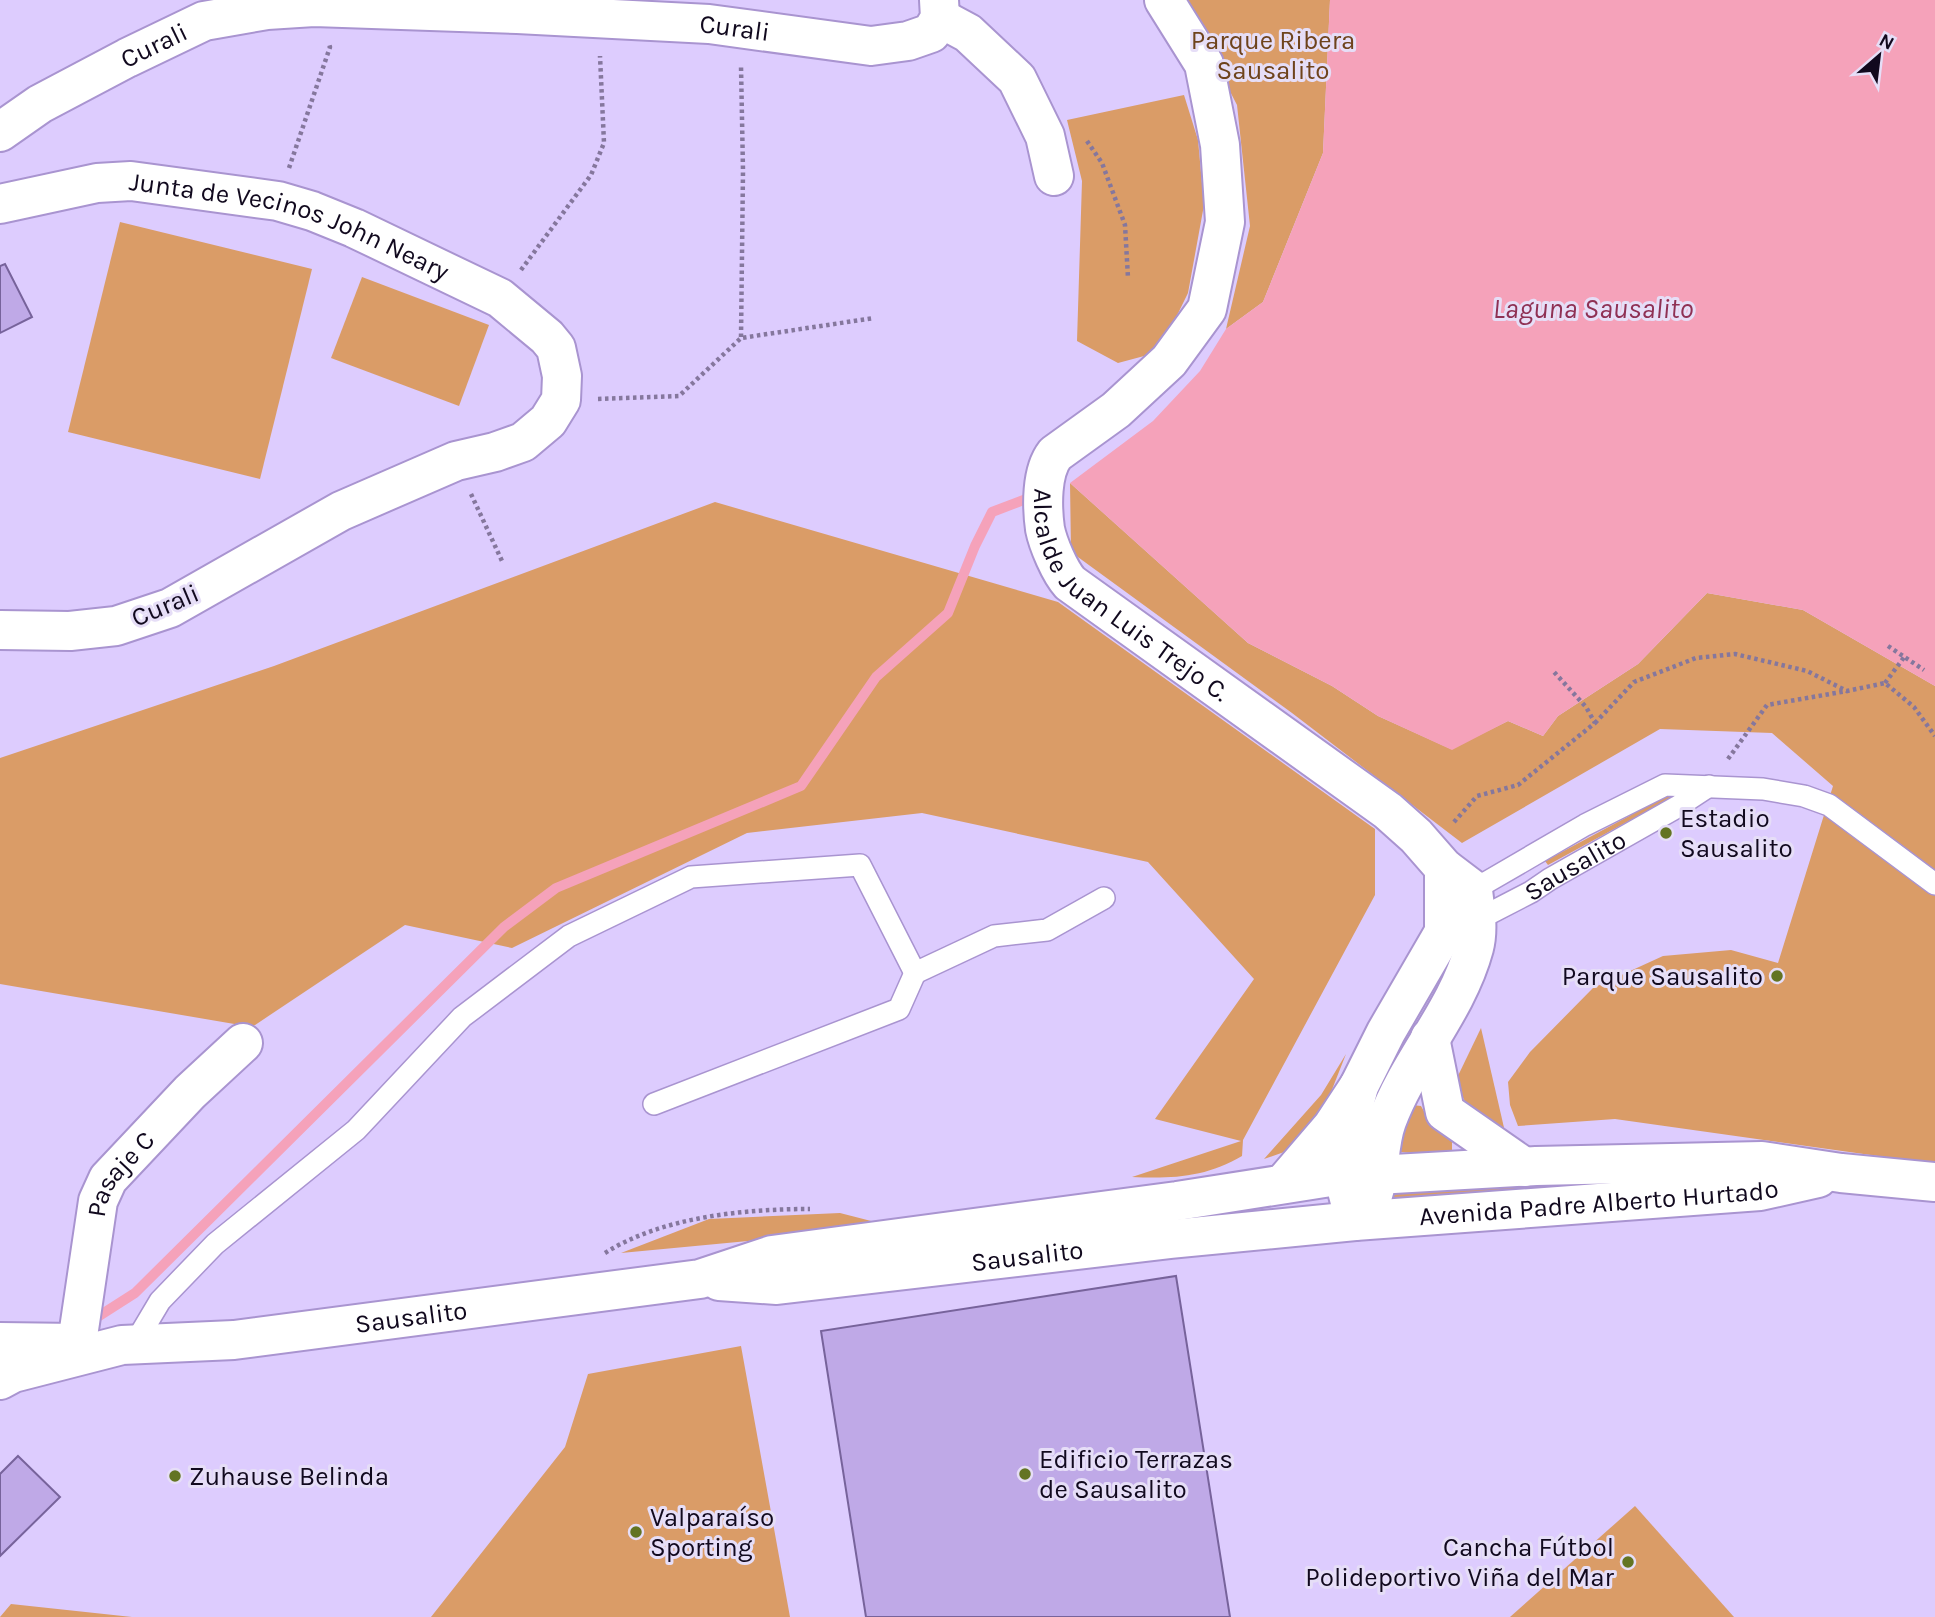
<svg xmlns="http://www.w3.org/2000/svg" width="1935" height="1617" font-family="Karla,sans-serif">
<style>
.green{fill:#da9c67}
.water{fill:#f5a2ba}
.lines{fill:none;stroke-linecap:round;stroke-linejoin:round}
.stream{stroke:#f5a2ba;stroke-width:10}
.building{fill:#bfa9e7;stroke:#77639b;stroke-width:2}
.lane-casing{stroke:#a994d0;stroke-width:24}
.street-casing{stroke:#a994d0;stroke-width:42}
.secondary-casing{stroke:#a994d0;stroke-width:42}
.path{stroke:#85779d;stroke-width:4.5;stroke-dasharray:3.5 3.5;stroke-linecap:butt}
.lane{stroke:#fff;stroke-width:21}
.street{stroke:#fff;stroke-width:38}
.secondary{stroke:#fff;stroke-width:38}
.poi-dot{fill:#637422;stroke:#e6def7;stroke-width:2.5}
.labels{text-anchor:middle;stroke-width:6;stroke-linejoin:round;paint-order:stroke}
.street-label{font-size:26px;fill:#11091e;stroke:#e6def7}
.park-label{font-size:26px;fill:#6e431c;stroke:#e6def7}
.poi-label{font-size:26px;fill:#11091e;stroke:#e6def7;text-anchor:start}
.water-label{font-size:28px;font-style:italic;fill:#8f3054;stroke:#e6def7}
</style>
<rect width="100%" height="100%" fill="#ddccfe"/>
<g class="green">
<path d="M1183,0H1330L1323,153L1263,302L1226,329L1250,226L1237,105Z"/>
<path d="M1184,95L1198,140L1204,205L1188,293L1159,352L1118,363L1077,341L1082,181L1067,120Z"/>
<path d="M120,222L312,269L260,479L68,432Z"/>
<path d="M362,277L489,325L459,406L331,358Z"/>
<path d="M1070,483L1248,643L1332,686L1378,716L1451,749L1508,721L1543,736L1558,716L1638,664L1707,593L1803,610L1935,686V1164L1615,1119L1518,1126L1510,1105L1508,1082L1530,1052L1593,988L1663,956L1731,950L1778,963L1833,786L1772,733L1660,729L1462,843L1292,713L1071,552Z"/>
<path d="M715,502L1058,602L1375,829V895L1243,1140L1242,1156C1207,1177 1172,1179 1132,1177L1241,1141L1155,1119L1254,979L1148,862L922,813L747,833L512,948L405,925L252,1027L0,984V758L274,666Z"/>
<path d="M1672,793L1673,797L1548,865L1545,861Z"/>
<path d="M1481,1028L1505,1132L1470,1111L1455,1082Z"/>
<path d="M1346,1054L1322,1115L1287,1151L1264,1159L1321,1095Z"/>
<path d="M1412,1105L1421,1106L1431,1124L1452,1142V1155L1399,1152Z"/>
<path d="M1623,1178L1399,1207L1389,1192Z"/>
<path d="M840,1213L875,1222L876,1229L621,1253L709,1219Z"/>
<path d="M741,1346L790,1617H431L565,1447L588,1374Z"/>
<path d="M1635,1506L1734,1617H1510Z"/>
<path d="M11,1604L132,1617H133H0Z"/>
</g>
<path class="water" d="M1330,0H1935V686L1803,610L1707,593L1638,664L1558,716L1543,736L1508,721L1452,750L1378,716L1332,686L1248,643L1070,483L1153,421L1200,371L1226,329L1263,302L1323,153Z"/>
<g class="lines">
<path class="stream" d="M99,1316L135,1293L504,927L556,888L801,786L876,677L948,613L975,546L992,512L1034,496"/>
</g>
<g class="building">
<path d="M5,264L32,317L0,333V266Z"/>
<path d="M1176,1276L1230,1617H866L821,1331Z"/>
<path d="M18,1456L60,1497L0,1556V1474Z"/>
</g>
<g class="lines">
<defs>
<g id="lane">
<path d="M1465,893L1487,882L1585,825L1665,785L1763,789L1804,796L1829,805L1935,884"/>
<path id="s1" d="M1471,923L1531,892L1550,879L1677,807L1709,786"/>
<path d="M654,1104L899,1009L915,973"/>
<path d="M135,1343L160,1301L215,1244L356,1130L462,1017L569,936L691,877L860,865L915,973L994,936L1047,930L1104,898"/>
</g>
<g id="street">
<path id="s2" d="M1164,0L1204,64L1220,145L1225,222L1207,309L1169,361L1116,410L1055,454C1041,472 1042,507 1045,529C1048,544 1060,572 1070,583L1388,811L1416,836L1444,868L1473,890C1475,909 1479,929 1474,948C1457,1011 1409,1061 1387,1121C1378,1145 1381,1171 1373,1195C1370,1204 1361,1213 1355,1221"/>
<path d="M940,18L968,33L1017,79L1045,136L1054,176"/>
<path id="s3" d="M0,132L40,104L127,58L204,21L267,10L314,7L517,14L709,24L871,46L908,41L931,33L940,18L939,0"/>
<path id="s4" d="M0,204L97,183L131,181L278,201L312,211L354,228L500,298L547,337L556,348L562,376L561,400L548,421L523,442L495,452L456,461L341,511L170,608L116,626L70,631L0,630"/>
<path d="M1351,1206L1343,1175L1347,1132L1359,1086L1386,1032L1444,932V868"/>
<path id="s5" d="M77,1343L98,1201L108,1179L190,1092L243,1043"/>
</g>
<g id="secondary">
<path d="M1430,1038L1445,1112L1524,1167"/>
<path d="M1283,1184L1332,1127L1359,1086"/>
<path id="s6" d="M719,1281L777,1285L1171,1239L1355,1221L1760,1191L1818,1178"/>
<path d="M0,1342L78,1343"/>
<path id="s7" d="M0,1380L13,1373L122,1345L234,1340L700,1279L772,1255L1177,1201L1343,1175H1376L1536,1166L1762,1161L1841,1173L1935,1182"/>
</g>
</defs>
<use href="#lane" class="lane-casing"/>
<use href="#street" class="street-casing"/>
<use href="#secondary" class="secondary-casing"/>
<g class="path">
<path d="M1087,141L1102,163L1125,225L1128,278"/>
<path d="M289,168L330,47L329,44"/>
<path d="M521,270L591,175L604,143L600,56"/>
<path d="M741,337L743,171L741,66"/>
<path d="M598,399L679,396L741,338L874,318"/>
<path d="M471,494L502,561"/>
<path d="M1888,646L1924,670"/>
<path d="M1885,683L1905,656"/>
<path d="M1595,723L1634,682L1696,658L1735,654L1807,671L1847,691L1885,683L1914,707L1935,736"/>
<path d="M1728,759L1767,705L1847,691"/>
<path d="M1454,822L1477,796L1518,785L1595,723L1586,707L1554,672"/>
<path d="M605,1253C662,1217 743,1209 810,1209"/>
</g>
<use href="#lane" class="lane"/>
<use href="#street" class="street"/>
<use href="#secondary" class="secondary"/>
</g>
<g class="poi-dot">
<circle cx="1666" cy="833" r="7"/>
<circle cx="1777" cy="976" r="7"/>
<circle cx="1025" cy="1474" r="7"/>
<circle cx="175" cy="1476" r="7"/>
<circle cx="636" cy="1532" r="7"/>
<circle cx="1628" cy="1562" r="7"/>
</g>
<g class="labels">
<g class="street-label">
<text dy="9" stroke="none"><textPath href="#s3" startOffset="765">Curali</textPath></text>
<text dy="9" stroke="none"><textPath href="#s3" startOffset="177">Curali</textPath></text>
<text dy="9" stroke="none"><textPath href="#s4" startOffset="299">Junta de Vecinos John Neary</textPath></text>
<text dy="9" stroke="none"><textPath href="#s2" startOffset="719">Alcalde Juan Luis Trejo C.</textPath></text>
<text transform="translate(165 605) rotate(-23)" y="9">Curali</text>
<text dy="9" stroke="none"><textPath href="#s1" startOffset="119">Sausalito</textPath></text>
<text dy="9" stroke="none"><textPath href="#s5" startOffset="178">Pasaje C</textPath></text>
<text dy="9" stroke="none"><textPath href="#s6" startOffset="884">Avenida Padre Alberto Hurtado</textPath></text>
<text dy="9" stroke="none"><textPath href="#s6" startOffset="310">Sausalito</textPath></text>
<text dy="9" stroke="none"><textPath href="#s7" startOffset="418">Sausalito</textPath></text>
</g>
<g class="park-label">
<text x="1273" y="49">Parque Ribera<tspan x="1273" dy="30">Sausalito</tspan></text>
</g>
<g class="poi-label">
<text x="1680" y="827">Estadio<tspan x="1680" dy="30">Sausalito</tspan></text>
<text x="1763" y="985" text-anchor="end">Parque Sausalito</text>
<text x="1039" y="1468">Edificio Terrazas<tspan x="1039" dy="30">de Sausalito</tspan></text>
<text x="189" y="1485">Zuhause Belinda</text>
<text x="650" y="1526">Valparaíso<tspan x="650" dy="30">Sporting</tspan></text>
<text x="1614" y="1556" text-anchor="end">Cancha Fútbol<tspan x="1614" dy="30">Polideportivo Viña del Mar</tspan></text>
</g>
<g class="water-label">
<text x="1593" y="318">Laguna Sausalito</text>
</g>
</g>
<g transform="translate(1879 56) rotate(28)" stroke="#e6def7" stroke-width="5" paint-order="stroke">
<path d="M0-5L12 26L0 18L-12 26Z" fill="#11091e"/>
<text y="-10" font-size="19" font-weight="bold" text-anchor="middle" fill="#11091e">N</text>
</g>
</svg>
